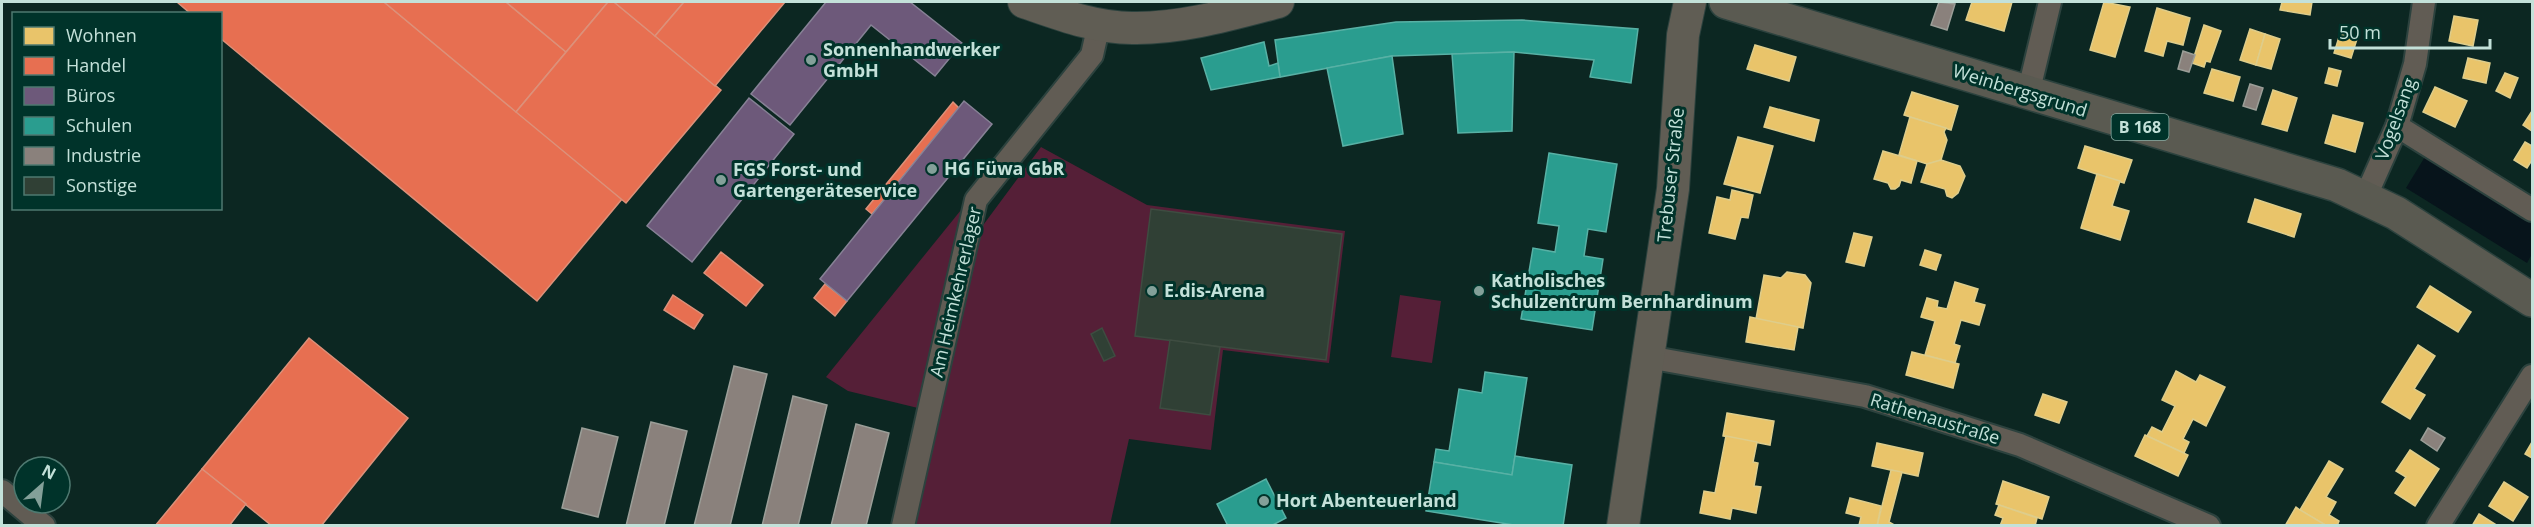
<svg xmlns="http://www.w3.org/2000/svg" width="2534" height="527" font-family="'Open Sans',sans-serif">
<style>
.green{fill:#551f37}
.water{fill:#07141b}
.homes{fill:#e9c46a;stroke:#decd8b;stroke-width:1.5}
.shops{fill:#e76f51;stroke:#dc917a;stroke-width:1.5}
.offices{fill:#6d597a;stroke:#878296;stroke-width:1.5}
.schools{fill:#2a9d8f;stroke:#58b1a5;stroke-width:1.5}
.industry{fill:#8a817c;stroke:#9b9e98;stroke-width:1.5}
.building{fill:#304035;stroke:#3e4c41;stroke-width:1.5}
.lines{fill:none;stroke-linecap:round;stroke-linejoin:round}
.street-casing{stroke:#2c423e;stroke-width:26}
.secondary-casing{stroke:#2c423e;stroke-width:34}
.primary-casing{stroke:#2c423e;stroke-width:36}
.street{stroke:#615c54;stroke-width:22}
.secondary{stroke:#605d54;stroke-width:32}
.primary{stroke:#5a5a51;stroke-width:33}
.poi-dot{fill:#83a099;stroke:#00332a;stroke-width:2}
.labels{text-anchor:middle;stroke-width:6;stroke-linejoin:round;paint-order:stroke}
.shield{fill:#00332a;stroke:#88ada4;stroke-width:1.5}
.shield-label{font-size:16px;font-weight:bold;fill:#c3e1d9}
.poi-label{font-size:18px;font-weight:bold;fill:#c3e1d9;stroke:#00332a;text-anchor:start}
.street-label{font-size:18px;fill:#c3e1d9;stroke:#00332a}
</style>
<rect width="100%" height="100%" fill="#0c2722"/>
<g class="green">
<path d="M1041,147L1147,205L1345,231L1329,363L1223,350L1211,450L1129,439L1110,525L912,526L981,228Z"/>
<path d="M961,210L918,408L848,391L826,377Z"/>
<path d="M1400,295L1441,301L1432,363L1391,357Z"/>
</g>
<path class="water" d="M2426,155L2532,220V254L2527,263L2406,188Z"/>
<g class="homes">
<path d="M1972,2H2012L2004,31L1966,20Z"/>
<path d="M2104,2L2130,7L2115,57L2090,50Z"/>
<path d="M2282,2H2312L2310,15L2280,10Z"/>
<path d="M2157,8L2190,18L2183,45L2167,41L2163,56L2145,51Z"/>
<path d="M2454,16L2478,20L2473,46L2449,41Z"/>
<path d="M2204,25L2221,31L2210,62L2206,61L2204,67L2192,63Z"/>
<path d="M2250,29L2265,34L2256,65L2240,60Z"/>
<path d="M2265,34L2280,39L2271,69L2256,65Z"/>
<path d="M2340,34L2357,39L2351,58L2334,53Z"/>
<path d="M1755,45L1796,57L1789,81L1747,69Z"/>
<path d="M2468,58L2490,63L2486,83L2463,78Z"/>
<path d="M2329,68L2341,71L2337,86L2325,83Z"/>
<path d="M2212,69L2240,77L2233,101L2204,93Z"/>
<path d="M2505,73L2518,78L2510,98L2496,91Z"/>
<path d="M2435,87L2467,101L2455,127L2423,112Z"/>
<path d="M2273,90L2297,98L2287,131L2262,124Z"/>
<path d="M1912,92L1958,106L1951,130L1904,115Z"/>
<path d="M1770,107L1819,120L1814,141L1764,127Z"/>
<path d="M2532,111V131L2523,125Z"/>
<path d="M2333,115L2363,123L2355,152L2325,143Z"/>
<path d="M1910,117L1946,128L1944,132L1947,140L1941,160L1927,164L1899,155Z"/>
<path d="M1738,137L1773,146L1760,193L1724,184Z"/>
<path d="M2525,142L2532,146V160L2527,168L2514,160Z"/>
<path d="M2085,146L2132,160L2124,183L2078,168Z"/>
<path d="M1883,151L1917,161L1911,183L1901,180L1899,186L1895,189H1891L1888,183L1874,179Z"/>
<path d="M1941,160L1960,166L1965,176L1958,193L1952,198L1947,196L1945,189L1921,182L1927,164Z"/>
<path d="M2097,174L2120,181L2112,206L2129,211L2120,240L2081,228Z"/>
<path d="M1732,190L1753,195L1748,218L1741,217L1735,239L1709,233L1717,197L1730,200Z"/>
<path d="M2255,199L2301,214L2294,237L2248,222Z"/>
<path d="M1854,233L1872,237L1864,266L1846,262Z"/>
<path d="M1925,250L1941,255L1936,270L1920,265Z"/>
<path d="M1787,272L1805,275L1811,283L1803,328L1756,319L1764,275L1781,278Z"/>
<path d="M1955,282L1978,289L1974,302L1985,305L1979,325L1961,320L1954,344L1960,346L1955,363L1925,355L1935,321L1921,317L1927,298L1938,301L1937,307L1947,309Z"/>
<path d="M2430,286L2471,312L2458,332L2417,307Z"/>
<path d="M1750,317L1798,327L1794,350L1746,342Z"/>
<path d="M2418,345L2435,356L2414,389L2425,395L2410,419L2382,402Z"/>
<path d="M1912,352L1959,364L1953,388L1906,375Z"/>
<path d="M2176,371L2196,382L2200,375L2225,387L2206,426L2193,419L2183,439L2189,442L2184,453L2147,436L2152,427L2162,432L2175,406L2162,400Z"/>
<path d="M2043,394L2067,402L2059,423L2035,415Z"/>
<path d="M1727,413L1774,421L1770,445L1723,436Z"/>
<path d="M2145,435L2188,455L2178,476L2135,456Z"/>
<path d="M1726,436L1757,442L1753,462L1758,463L1754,486L1761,487L1756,513L1732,508L1730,519L1700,513L1704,491L1715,493Z"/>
<path d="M2532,442V458L2525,454Z"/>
<path d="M1877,443L1923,453L1918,476L1872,466Z"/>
<path d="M2410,450L2439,469L2415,506L2395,493L2406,477L2396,471Z"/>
<path d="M2329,461L2343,469L2326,497L2336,502L2329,515L2339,521L2337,526H2327L2300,510Z"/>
<path d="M1891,470L1902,472L1889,522L1896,526H1877Z"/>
<path d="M2003,481L2049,497L2042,519L1996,504Z"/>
<path d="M2504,482L2528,497L2513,521L2489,506Z"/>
<path d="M1850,498L1881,506L1877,526L1859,525L1861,517L1846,513Z"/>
<path d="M1999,505L2037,518L2035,526H2000L2003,518L1995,515Z"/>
<path d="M2296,507L2300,510L2327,526H2285Z"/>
<path d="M2479,514L2498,526H2472Z"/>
</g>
<g class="shops">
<path d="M177,2H384L622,199L537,301L220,38V14H191Z"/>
<path d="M384,2H506L566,52L516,112Z"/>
<path d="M506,2H608L566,52Z"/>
<path d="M608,2H614L721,90L626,203L516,112Z"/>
<path d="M614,2H684L655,36Z"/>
<path d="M684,2H785L715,86L655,36Z"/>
<path d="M953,102L959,108L872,214L866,209Z"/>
<path d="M721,252L763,285L746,306L704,273Z"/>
<path d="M825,284L847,301L835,316L814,298Z"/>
<path d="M673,295L703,315L694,329L664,310Z"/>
<path d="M309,338L408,418L321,526H272L202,469Z"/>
<path d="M202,469L246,504L229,526H155Z"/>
</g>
<g class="offices">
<path d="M826,2H910L962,43L935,76L871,25L790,125L751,94Z"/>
<path d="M749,98L794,134L692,262L647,226Z"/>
<path d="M964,101L992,124L847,301L820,279Z"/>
</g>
<g class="schools">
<path d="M1522,20L1638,29L1631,83L1590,77L1594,60L1514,52L1392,56L1280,77L1275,40L1396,22Z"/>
<path d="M1264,42L1269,66L1278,63L1280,77L1211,90L1201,58Z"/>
<path d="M1514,52L1512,131L1458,133L1452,54Z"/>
<path d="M1392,56L1403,134L1343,146L1327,68Z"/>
<path d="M1549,153L1617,164L1606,232L1588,229L1584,256L1603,259L1592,330L1521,319L1533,248L1555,252L1559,226L1538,223Z"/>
<path d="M1485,372L1527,378L1512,475L1434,462L1436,449L1449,451L1459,389L1482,393Z"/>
<path d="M1515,456L1572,465L1563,526H1520L1426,511L1434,462L1512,475Z"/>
<path d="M1266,479L1286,518L1271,526H1228L1217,504Z"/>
</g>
<g class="industry">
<path d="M1939,2L1955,4L1947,30L1931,25Z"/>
<path d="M2183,51L2195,55L2189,72L2178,69Z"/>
<path d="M2250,84L2263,88L2256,110L2243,106Z"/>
<path d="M734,366L767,374L730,526H694Z"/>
<path d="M793,396L827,405L798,526H762Z"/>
<path d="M651,422L687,431L664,526H626Z"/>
<path d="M856,424L889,433L866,526H831Z"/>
<path d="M582,428L618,437L598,517L562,508Z"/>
<path d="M2428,428L2445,438L2437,451L2421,440Z"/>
</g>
<g class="building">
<path d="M1151,209L1342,234L1326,360L1135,336Z"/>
<path d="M1102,328L1115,356L1104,361L1091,334Z"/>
<path d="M1170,340L1220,347L1210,415L1160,408Z"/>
</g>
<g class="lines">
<defs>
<g id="street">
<path d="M2028,94L2050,2"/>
<path d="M2397,126L2532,210"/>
<path d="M2365,198L2397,126L2415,64L2424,2"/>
<path d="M1648,357L1865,396L2020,445L2209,526"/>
<path d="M2,491L44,526"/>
<path d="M903,526L976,200L1092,55L1099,24"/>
<path d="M2438,526L2532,376"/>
</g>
<g id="secondary">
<path d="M1024,2C1059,14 1095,28 1132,28C1181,29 1232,14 1278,2"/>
<path d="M1623,526L1673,189L1683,35L1690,2"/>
</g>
<path id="primary" d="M1726,2L2337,185L2396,213L2532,300"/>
</defs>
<use href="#street" class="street-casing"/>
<use href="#secondary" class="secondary-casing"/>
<use href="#primary" class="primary-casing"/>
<use href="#street" class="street"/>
<use href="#secondary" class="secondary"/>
<use href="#primary" class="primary"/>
</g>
<g class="poi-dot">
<circle cx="811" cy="60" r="6"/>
<circle cx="932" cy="169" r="6"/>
<circle cx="721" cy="180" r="6"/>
<circle cx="1152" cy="291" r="6"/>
<circle cx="1479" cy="291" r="6"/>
<circle cx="1264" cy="501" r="6"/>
</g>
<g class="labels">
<rect class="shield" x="2111.5" y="114" width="57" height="26" rx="4.5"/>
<g class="shield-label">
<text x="2140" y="133">B 168</text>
</g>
<g class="poi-label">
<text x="823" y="56">Sonnenhandwerker<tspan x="823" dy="21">GmbH</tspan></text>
<text x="944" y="175">HG Füwa GbR</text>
<text x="733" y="176">FGS Forst- und<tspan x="733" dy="21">Gartengeräteservice</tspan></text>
<text x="1491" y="287">Katholisches<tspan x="1491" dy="21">Schulzentrum Bernhardinum</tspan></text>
<text x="1164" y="297">E.dis-Arena</text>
<text x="1276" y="507">Hort Abenteuerland</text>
</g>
<g class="street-label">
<text transform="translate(2020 91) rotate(17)" y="6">Weinbergsgrund</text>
<text transform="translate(2396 119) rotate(-70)" y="6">Vogelsang</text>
<text transform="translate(1671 175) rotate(-84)" y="6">Trebuser Straße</text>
<text transform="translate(956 292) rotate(-77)" y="6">Am Heimkehrerlager</text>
<text transform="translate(1935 419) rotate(17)" y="6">Rathenaustraße</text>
</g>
</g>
<rect width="2534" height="527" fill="none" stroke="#c3e1d9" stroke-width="6"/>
<rect x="12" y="12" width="210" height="198" fill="#00332a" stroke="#4e7970" stroke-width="1.5"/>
<rect x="24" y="27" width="30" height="18" fill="#e9c46a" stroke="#4e7970" stroke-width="1.5"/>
<text x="66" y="42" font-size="18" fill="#c3e1d9">Wohnen</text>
<rect x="24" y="57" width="30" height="18" fill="#e76f51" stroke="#4e7970" stroke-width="1.5"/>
<text x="66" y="72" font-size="18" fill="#c3e1d9">Handel</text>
<rect x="24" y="87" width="30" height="18" fill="#6d597a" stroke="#4e7970" stroke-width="1.5"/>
<text x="66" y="102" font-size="18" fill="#c3e1d9">Büros</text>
<rect x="24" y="117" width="30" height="18" fill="#2a9d8f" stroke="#4e7970" stroke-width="1.5"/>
<text x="66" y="132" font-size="18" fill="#c3e1d9">Schulen</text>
<rect x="24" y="147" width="30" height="18" fill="#8a817c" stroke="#4e7970" stroke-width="1.5"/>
<text x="66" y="162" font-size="18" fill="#c3e1d9">Industrie</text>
<rect x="24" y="177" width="30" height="18" fill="#304035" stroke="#4e7970" stroke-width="1.5"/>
<text x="66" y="192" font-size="18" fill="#c3e1d9">Sonstige</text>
<g transform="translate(42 485) rotate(28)"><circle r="28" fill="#00332a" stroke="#4e7970" stroke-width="1.5"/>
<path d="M0-4.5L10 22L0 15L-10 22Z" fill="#83a099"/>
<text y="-9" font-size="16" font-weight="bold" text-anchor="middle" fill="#c3e1d9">N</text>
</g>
<path d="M2330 39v9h160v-9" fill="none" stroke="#c3e1d9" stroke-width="3"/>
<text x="2339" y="39" font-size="18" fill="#c3e1d9" stroke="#00332a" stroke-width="4.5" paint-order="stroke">50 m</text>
</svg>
